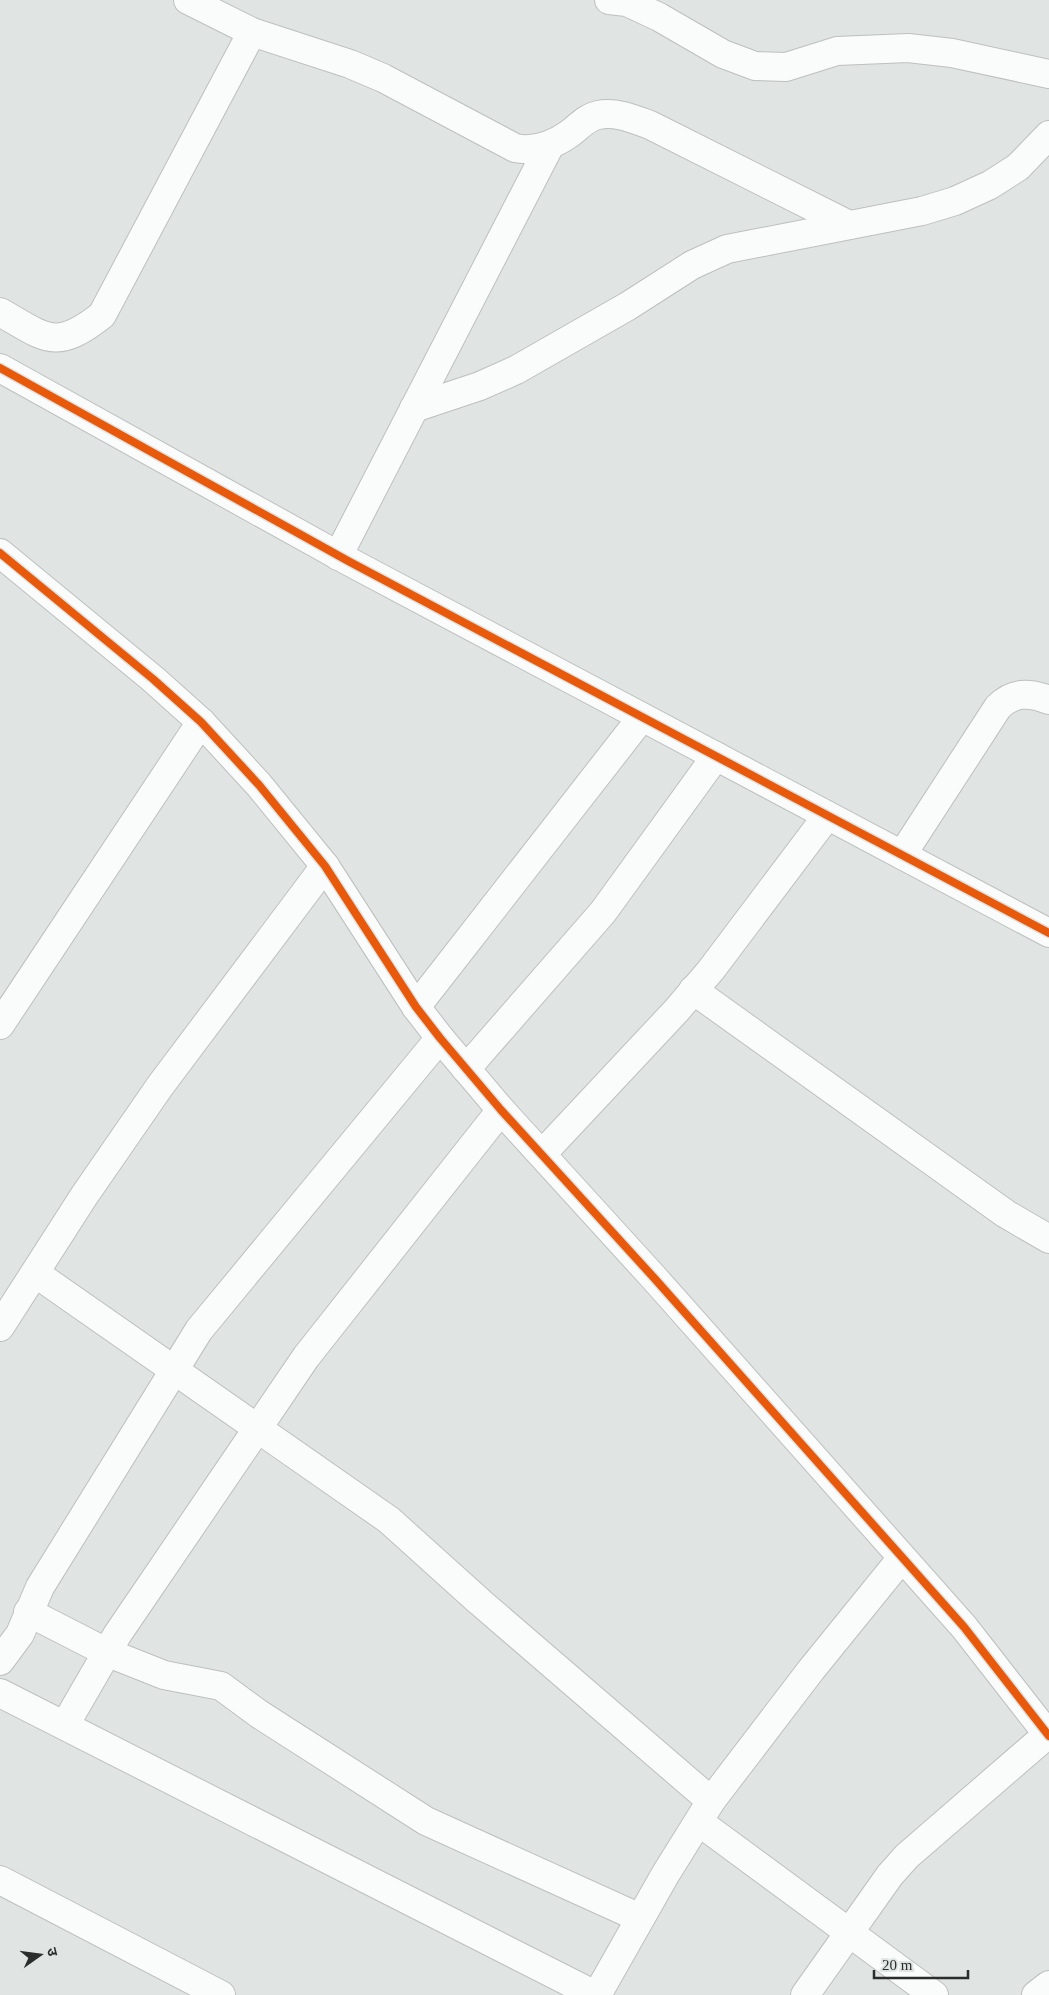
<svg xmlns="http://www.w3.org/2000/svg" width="1049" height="1995" font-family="'Times New Roman','Noto Sans Devanagari',serif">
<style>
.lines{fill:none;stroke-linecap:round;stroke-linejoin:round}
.minor-casing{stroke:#bdc0be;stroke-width:30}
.minor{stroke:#fafbfb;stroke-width:28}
.cycleway-casing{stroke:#dfe5e2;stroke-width:11}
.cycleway{stroke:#e8590c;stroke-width:8}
</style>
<rect width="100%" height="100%" fill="#e0e4e2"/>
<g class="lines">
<defs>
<g id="minor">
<path d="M188,0L252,32L350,64L383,78L515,148C535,152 552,146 569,134C579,127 585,118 598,115C615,111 634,119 650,125L849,225"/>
<path d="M609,0L627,2L659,17L723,54L755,66L786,67L837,51L908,48L952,53L1049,74"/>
<path d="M0,312C46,338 55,352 102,315L252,32"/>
<path d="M0,368L350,562L1049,933"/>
<path d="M414,408L480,386L516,370L628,306L692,265L727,249L922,211L955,201L990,185L1018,167L1049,135"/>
<path d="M0,553L153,679L201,722L259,785L325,866L416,1007L440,1038L501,1110L655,1279L964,1627L1049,1736"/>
<path d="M338,556L550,145"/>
<path d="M902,855L998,707C1013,692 1029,692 1049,700"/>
<path d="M693,990L1006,1214L1049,1239"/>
<path d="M416,1007L642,717"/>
<path d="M0,1025L201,722"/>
<path d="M466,1069L603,912L716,756"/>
<path d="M542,1154L676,1011L711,970L827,816"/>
<path d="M35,1273L389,1520L480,1602L711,1801"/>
<path d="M0,1327L84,1196L160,1086L325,866"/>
<path d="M28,1612L106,1652L164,1675L221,1686L259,1714L426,1821L640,1918"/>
<path d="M0,1661L20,1634L40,1587L199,1330L440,1038"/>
<path d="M0,1693L595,1995"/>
<path d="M65,1725L117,1635L306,1357L501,1110"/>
<path d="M699,1822L934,1995"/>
<path d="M0,1880L221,1995"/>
<path d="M597,1995L665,1875L711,1801L811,1670L901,1559"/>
<path d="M805,1995L890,1875L907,1856L1048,1734"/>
<path d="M1036,1995L1049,1985"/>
</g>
</defs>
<use href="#minor" class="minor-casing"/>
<use href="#minor" class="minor"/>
<defs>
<g id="cycleway">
<path d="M0,368L350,562L1049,933"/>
<path d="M0,553L153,679L201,722L259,785L325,866L416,1007L440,1038L501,1110L655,1279L964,1627L1049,1736"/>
</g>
</defs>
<use href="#cycleway" class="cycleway-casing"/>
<use href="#cycleway" class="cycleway"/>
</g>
<g transform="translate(40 1955) rotate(76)" stroke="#dfe5e2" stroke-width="4" paint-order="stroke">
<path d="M0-4L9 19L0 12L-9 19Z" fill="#2a2d2b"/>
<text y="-8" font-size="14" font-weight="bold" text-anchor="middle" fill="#2a2d2b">उ</text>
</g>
<path d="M874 1970v8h94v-8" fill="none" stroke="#2a2d2b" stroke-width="2.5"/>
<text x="882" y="1970" font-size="15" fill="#2a2d2b" stroke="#dfe5e2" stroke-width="4" paint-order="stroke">20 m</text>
</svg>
